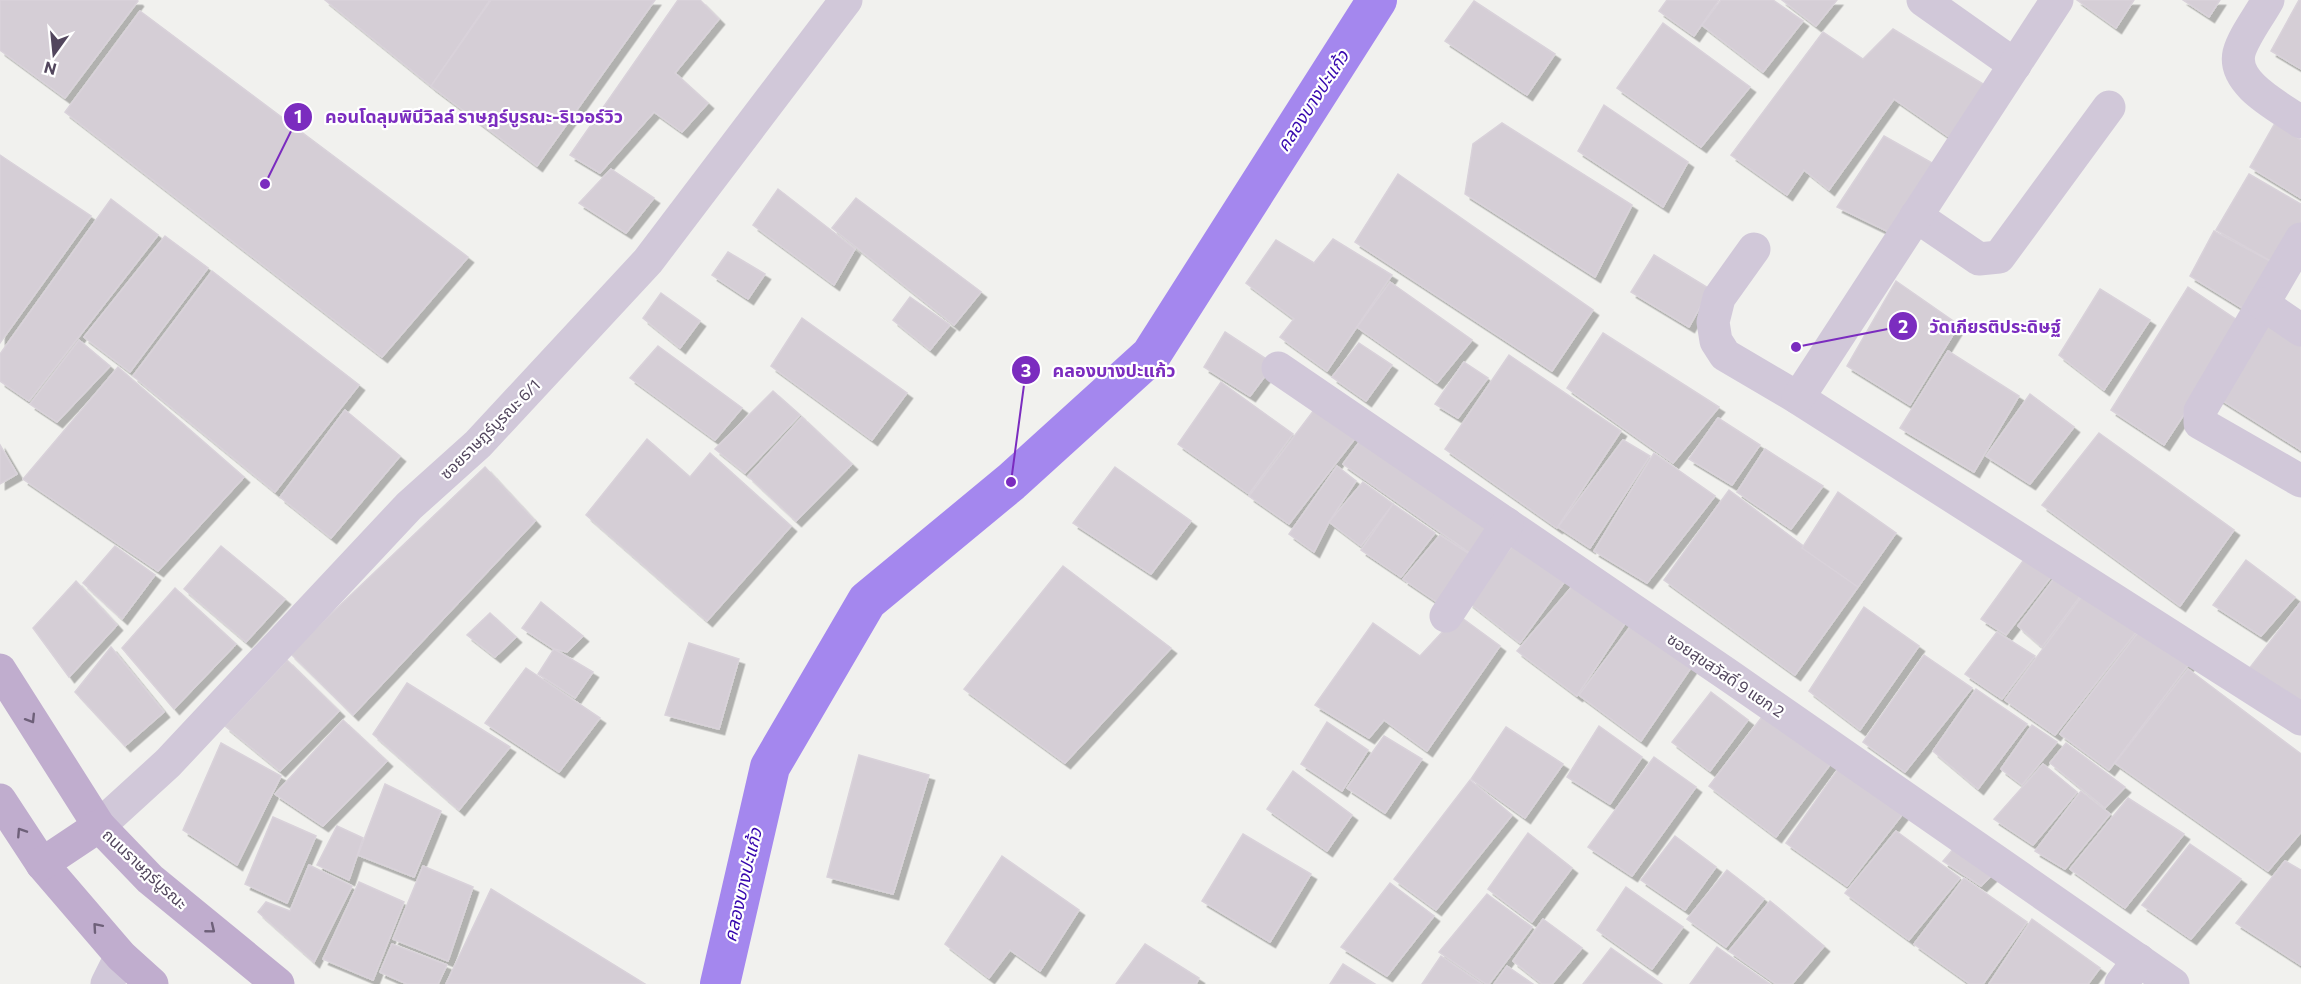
<svg xmlns="http://www.w3.org/2000/svg" width="2301" height="984" font-family="Commissioner,'Noto Sans Thai',sans-serif">
<style>
.lines{fill:none;stroke-linecap:round;stroke-linejoin:round}
.canal{stroke:#a487ee;stroke-width:40}
.building{fill:#d5ced6;stroke:#d9d2da;stroke-width:1.5;filter:url(#shadow)}
.minor{stroke:#d1c8d9;stroke-width:33}
.major{stroke:#c0adce;stroke-width:33}
.oneway{stroke:#6e6079}
.labels{text-anchor:middle;stroke-width:4.5;stroke-linejoin:round;paint-order:stroke}
.street-label{font-size:16px;fill:#52465d;stroke:#fff}
.water-label{font-size:18px;font-style:italic;fill:#3708ae;stroke:#fff}
.leader{fill:none;stroke:#7b2cbf;stroke-width:2}
.callout-dot{fill:#7b2cbf;stroke:#fff;stroke-width:2}
.mark-label{font-size:18px;text-anchor:middle;font-weight:bold;fill:#fff}
.callout-label{font-size:18px;text-anchor:middle;font-weight:bold;fill:#7b2cbf;stroke:#fff;stroke-width:4.5;stroke-linejoin:round;paint-order:stroke}
</style>
<defs>
<filter id="shadow"><feDropShadow dx="5.5" dy="5.5" stdDeviation="0" flood-color="#0004"/></filter>
</defs>
<rect width="100%" height="100%" fill="#f1f1ee"/>
<g class="lines">
<path class="canal" d="M720,984L770,767L867,601L1011,482L1151,355L1377,0"/>
</g>
<g class="building">
<path d="M0,0H137L138,1L65,98L0,50Z"/>
<path d="M325,0H490L431,86Z"/>
<path d="M491,0H655L537,166L431,86Z"/>
<path d="M678,0H700L719,19L675,73L708,103L682,132L654,112L600,173L570,155Z"/>
<path d="M1667,0H1719L1694,36L1659,11Z"/>
<path d="M1721,0H1773L1803,21L1763,72L1702,25Z"/>
<path d="M1782,0H1837L1816,26Z"/>
<path d="M2077,0H2134L2116,28Z"/>
<path d="M2183,0H2220L2209,17Z"/>
<path d="M2299,0H2301V69L2271,51Z"/>
<path d="M1474,1L1555,54L1527,95L1445,41Z"/>
<path d="M140,11L468,257L382,357L65,112Z"/>
<path d="M1663,23L1750,87L1701,147L1617,88Z"/>
<path d="M1893,29L1988,87L1952,139L1894,99L1829,190L1804,170L1787,195L1731,155L1823,32L1863,59Z"/>
<path d="M1604,105L1688,162L1663,207L1578,151Z"/>
<path d="M1502,123L1632,205L1595,277L1465,194L1473,144Z"/>
<path d="M2275,123L2301,140V198L2250,167Z"/>
<path d="M1884,136L1934,164L1889,232L1837,207Z"/>
<path d="M0,155L91,216L0,343Z"/>
<path d="M611,169L654,198L626,233L579,203Z"/>
<path d="M1398,174L1593,310L1552,371L1355,242Z"/>
<path d="M2249,174L2301,204V230L2283,268L2216,230Z"/>
<path d="M778,189L855,249L834,285L753,225Z"/>
<path d="M856,198L981,292L954,325L832,228Z"/>
<path d="M111,199L158,235L29,401L0,381V354Z"/>
<path d="M2214,231L2283,268L2247,311L2190,276Z"/>
<path d="M165,236L208,268L130,372L84,337Z"/>
<path d="M1333,239L1392,275L1327,371L1280,337L1294,319L1246,283L1276,240L1314,263Z"/>
<path d="M728,252L765,274L748,299L712,275Z"/>
<path d="M1654,255L1710,289L1689,327L1631,292Z"/>
<path d="M212,271L359,385L275,492L133,376Z"/>
<path d="M1896,281L1959,325L1910,405L1847,366Z"/>
<path d="M1390,282L1472,340L1437,383L1357,327Z"/>
<path d="M2188,287L2243,324L2164,445L2111,410Z"/>
<path d="M2100,289L2150,320L2104,390L2059,355Z"/>
<path d="M661,293L700,321L680,348L643,318Z"/>
<path d="M910,297L950,325L930,350L893,320Z"/>
<path d="M2263,304L2301,328V450L2204,389Z"/>
<path d="M802,318L907,393L872,440L771,366Z"/>
<path d="M1225,332L1274,364L1250,396L1204,367Z"/>
<path d="M1603,333L1719,407L1673,463L1567,388Z"/>
<path d="M79,340L110,366L57,422L30,404Z"/>
<path d="M1359,343L1392,365L1366,401L1332,377Z"/>
<path d="M658,346L742,408L715,440L630,378Z"/>
<path d="M1948,351L2019,396L1974,472L1900,428Z"/>
<path d="M1509,355L1621,431L1557,528L1445,449Z"/>
<path d="M1464,362L1488,378L1458,418L1435,404Z"/>
<path d="M118,367L244,477L158,571L23,479Z"/>
<path d="M1221,382L1293,434L1249,494L1178,444Z"/>
<path d="M773,391L800,415L745,473L715,449Z"/>
<path d="M2030,394L2074,427L2030,484L1986,456Z"/>
<path d="M1317,406L1360,432L1289,524L1249,496Z"/>
<path d="M345,410L400,456L331,538L280,497Z"/>
<path d="M802,417L852,464L796,521L748,476Z"/>
<path d="M1718,418L1760,445L1732,485L1689,459Z"/>
<path d="M1366,433L1493,523L1470,553L1343,464Z"/>
<path d="M2099,433L2234,530L2180,606L2042,505Z"/>
<path d="M647,439L690,477L710,453L791,526L707,621L586,515Z"/>
<path d="M1623,440L1650,456L1590,548L1558,527Z"/>
<path d="M0,445L17,474L0,484Z"/>
<path d="M1765,449L1823,486L1791,529L1737,492Z"/>
<path d="M1654,453L1715,496L1647,583L1594,551Z"/>
<path d="M1337,466L1356,481L1329,522L1314,552L1289,534Z"/>
<path d="M485,467L535,521L353,715L290,653Z"/>
<path d="M1115,467L1191,521L1151,574L1073,523Z"/>
<path d="M1363,482L1393,504L1361,546L1329,522Z"/>
<path d="M1729,490L1858,587L1795,675L1664,580Z"/>
<path d="M1838,492L1896,533L1858,587L1802,548Z"/>
<path d="M1393,504L1435,533L1401,577L1361,550Z"/>
<path d="M1522,534L1573,570L1520,643L1468,602Z"/>
<path d="M1440,535L1476,558L1437,602L1403,579Z"/>
<path d="M115,546L155,575L122,619L83,583Z"/>
<path d="M221,546L285,599L246,642L184,589Z"/>
<path d="M2028,554L2054,573L2006,635L1981,619Z"/>
<path d="M2246,560L2295,597L2261,636L2213,605Z"/>
<path d="M1063,566L1171,648L1065,763L964,689Z"/>
<path d="M2059,572L2085,590L2042,647L2018,626Z"/>
<path d="M76,581L117,625L69,677L33,628Z"/>
<path d="M1576,582L1628,619L1577,696L1517,651Z"/>
<path d="M175,588L236,644L174,709L122,648Z"/>
<path d="M2085,592L2141,626L2055,735L2005,700Z"/>
<path d="M541,602L583,636L567,652L554,649L522,628Z"/>
<path d="M2301,602V708L2248,670Z"/>
<path d="M1864,607L1919,646L1860,730L1809,691Z"/>
<path d="M490,613L516,637L495,657L467,635Z"/>
<path d="M1458,615L1500,646L1427,751L1384,720L1369,738L1315,705L1373,623L1420,656Z"/>
<path d="M1639,615L1699,656L1641,741L1579,695Z"/>
<path d="M2140,630L2189,664L2109,770L2060,734Z"/>
<path d="M1997,632L2035,656L2002,699L1965,674Z"/>
<path d="M689,643L739,659L719,729L665,715Z"/>
<path d="M111,647L164,712L125,746L75,692Z"/>
<path d="M554,649L593,672L575,698L538,674Z"/>
<path d="M1924,655L1972,688L1905,772L1863,742Z"/>
<path d="M287,660L339,711L280,771L225,726Z"/>
<path d="M526,668L600,718L559,772L485,723Z"/>
<path d="M2188,669L2301,754V832L2268,871L2115,763Z"/>
<path d="M407,683L510,747L459,810L373,734Z"/>
<path d="M1976,689L2027,724L1978,789L1933,751Z"/>
<path d="M1711,692L1748,720L1710,771L1672,742Z"/>
<path d="M1765,713L1832,762L1776,837L1709,786Z"/>
<path d="M343,720L387,761L323,826L275,794Z"/>
<path d="M1327,722L1368,750L1342,791L1301,764Z"/>
<path d="M2032,725L2057,742L2022,785L2001,769Z"/>
<path d="M1599,726L1642,757L1610,804L1567,777Z"/>
<path d="M1506,727L1563,764L1525,818L1471,779Z"/>
<path d="M1384,736L1422,759L1385,813L1347,788Z"/>
<path d="M221,743L281,776L237,865L183,830Z"/>
<path d="M2066,743L2125,787L2105,808L2050,763Z"/>
<path d="M859,755L929,775L893,894L827,877Z"/>
<path d="M1654,757L1696,787L1632,876L1588,847Z"/>
<path d="M2043,764L2077,792L2033,845L1994,819Z"/>
<path d="M1841,765L1905,811L1847,886L1786,843Z"/>
<path d="M1293,771L1352,815L1327,851L1267,809Z"/>
<path d="M1470,780L1512,815L1436,910L1394,879Z"/>
<path d="M385,784L441,811L414,877L358,855Z"/>
<path d="M2081,791L2110,814L2065,869L2035,851Z"/>
<path d="M2128,798L2184,834L2125,908L2070,869Z"/>
<path d="M273,817L316,836L287,903L245,884Z"/>
<path d="M337,826L363,838L349,880L317,865Z"/>
<path d="M1896,831L1960,878L1909,940L1845,893Z"/>
<path d="M1528,833L1572,868L1532,922L1488,889Z"/>
<path d="M1243,834L1311,874L1270,942L1202,901Z"/>
<path d="M1675,836L1716,867L1685,910L1641,880Z"/>
<path d="M1960,841L1998,869L1981,886L1943,861Z"/>
<path d="M2190,844L2241,879L2191,939L2142,905Z"/>
<path d="M1002,856L1079,910L1040,971L1010,950L989,978L945,944Z"/>
<path d="M2285,861L2301,870V965L2236,923Z"/>
<path d="M309,865L352,886L314,962L258,912L266,902L290,911Z"/>
<path d="M423,866L473,887L448,961L393,939Z"/>
<path d="M1727,870L1764,899L1726,947L1687,919Z"/>
<path d="M1964,878L2027,922L1983,984H1970L1914,944Z"/>
<path d="M359,882L404,902L373,980L323,959Z"/>
<path d="M1390,883L1434,916L1387,976L1341,947Z"/>
<path d="M1626,887L1683,927L1652,969L1597,930Z"/>
<path d="M491,889L645,984H446Z"/>
<path d="M1487,894L1532,927L1489,984H1486L1439,952Z"/>
<path d="M1770,901L1824,946L1792,984H1776L1729,951Z"/>
<path d="M1543,919L1582,948L1552,984H1542L1513,961Z"/>
<path d="M2032,919L2100,968L2088,984H1989Z"/>
<path d="M392,944L447,965L438,984H407L380,972Z"/>
<path d="M1145,944L1199,978L1196,984H1116Z"/>
<path d="M1717,947L1770,984H1690Z"/>
<path d="M1611,948L1662,984H1583Z"/>
<path d="M1441,956L1482,984H1422Z"/>
<path d="M1343,964L1375,984H1330Z"/>
<path d="M1507,966L1533,984H1494Z"/>
</g>
<g class="lines">
<g class="minor">
<path d="M1923,0L2015,65"/>
<path d="M2268,0C2260,15 2243,37 2239,53C2232,84 2280,107 2301,122"/>
<path d="M1916,216L1979,259L1999,257L2109,107"/>
<path d="M2301,239L2200,411V423L2301,481"/>
<path d="M1754,249L1719,298L1713,322L1716,341L1725,355L1798,398L2301,719"/>
<path d="M2263,304L2301,330"/>
<path d="M1278,368L1731,677L2173,984"/>
<path d="M1798,398L2057,0"/>
<path d="M1446,616L1507,524"/>
<path d="M99,826L168,763L409,506L478,444L648,261L846,0"/>
<path d="M107,984L121,956"/>
<path d="M2121,984L2139,960"/>
</g>
<g class="major">
<path d="M0,670L99,826L150,879L278,984"/>
<path d="M0,800L42,864L121,956L152,984"/>
<path d="M42,864L99,826"/>
</g>
</g>
<defs><path id="oneway-chevron" d="M-2-3.5L2.5 0L-2 3.5" fill="none" stroke-width="1.6" stroke-linecap="round" stroke-linejoin="round" transform="scale(1.5)"/></defs>
<g class="oneway">
<use href="#oneway-chevron" transform="translate(31 719) rotate(58)"/>
<use href="#oneway-chevron" transform="translate(21 832) rotate(-123)"/>
<use href="#oneway-chevron" transform="translate(97 927) rotate(-131)"/>
<use href="#oneway-chevron" transform="translate(211 929) rotate(39)"/>
</g>
<g class="labels">
<g class="street-label">
<text transform="translate(490 429) rotate(-45)" y="6">ซอยราษฎร์บูรณะ 6/1</text>
<text transform="translate(1726 675) rotate(34)" y="6">ซอยสุขสวัสดิ์ 9 แยก 2</text>
<text transform="translate(145 869) rotate(43)" y="6">ถนนราษฎร์บูรณะ</text>
</g>
<g class="water-label">
<text transform="translate(1313 101) rotate(-57)" y="6">คลองบางปะแก้ว</text>
<text transform="translate(743 885) rotate(-77)" y="6">คลองบางปะแก้ว</text>
</g>
</g>
<path class="leader" d="M265 184L298 117M1796 347L1903 326M1011 482L1026 370"/>
<g class="callout-dot">
<circle cx="265" cy="184" r="6"/>
<circle cx="1796" cy="347" r="6"/>
<circle cx="1011" cy="482" r="6"/>
<circle cx="298" cy="117" r="15"/>
<circle cx="1903" cy="326" r="15"/>
<circle cx="1026" cy="370" r="15"/>
</g>
<g class="mark-label">
<text x="298" y="123">1</text>
<text x="1903" y="333">2</text>
<text x="1026" y="377">3</text>
</g>
<g class="callout-label">
<text x="474" y="123">คอนโดลุมพินีวิลล์ ราษฎร์บูรณะ-ริเวอร์วิว</text>
<text x="1995" y="333">วัดเกียรติประดิษฐ์</text>
<text x="1114" y="377">คลองบางปะแก้ว</text>
</g>
<g transform="translate(54 54) rotate(195)" stroke="#ffffff" stroke-width="4.5" paint-order="stroke">
<path d="M0-4.5L10 22L0 15L-10 22Z" fill="#52465d"/>
<text y="-9" font-size="16" font-weight="bold" text-anchor="middle" fill="#52465d">N</text>
</g>
</svg>
